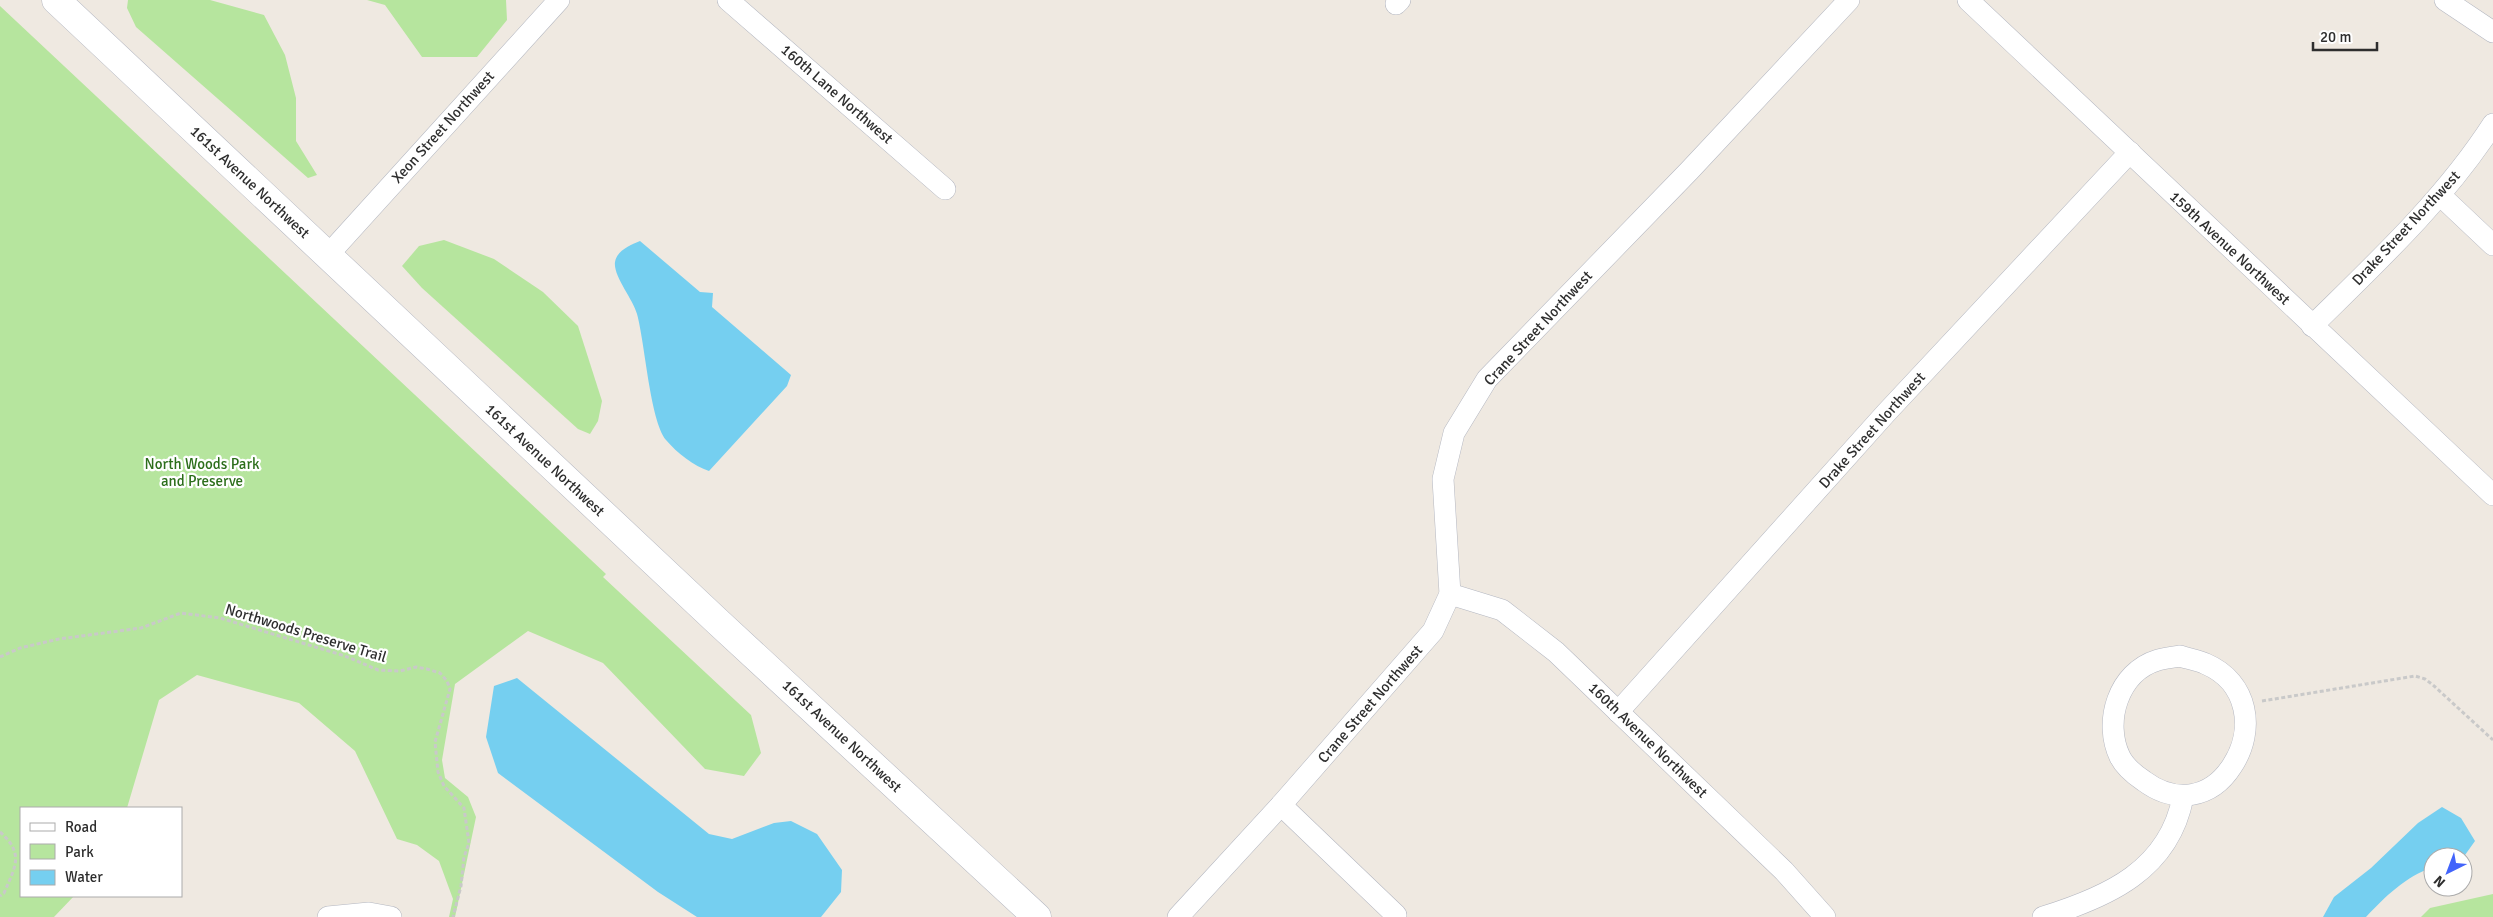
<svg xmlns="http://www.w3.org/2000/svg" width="2493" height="917" font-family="Signika,sans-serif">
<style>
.green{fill:#b6e59e}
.water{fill:#75cff0}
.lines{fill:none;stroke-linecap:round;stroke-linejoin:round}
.minor-casing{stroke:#b4b7c1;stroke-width:22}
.secondary-casing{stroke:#b4b7c1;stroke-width:29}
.path{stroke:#c9c9c9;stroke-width:3;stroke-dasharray:4 2.5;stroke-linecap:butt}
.minor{stroke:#fff;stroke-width:21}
.secondary{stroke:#fff;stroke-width:28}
.labels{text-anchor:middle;stroke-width:4.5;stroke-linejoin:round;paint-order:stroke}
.street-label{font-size:15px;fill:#2e2e2e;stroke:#fff}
.park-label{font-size:15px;fill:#2c6e1b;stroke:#fff}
</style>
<rect width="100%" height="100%" fill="#efe9e1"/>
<g class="green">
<path d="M128,0H210L264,15L285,55L296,98V141L317,175L308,178L136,27L127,8Z"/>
<path d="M367,0H506L507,20L477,57H422L385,5Z"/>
<path d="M0,6L606,574L603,577L751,715L761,753L744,776L705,769L603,663L528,631L455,684L442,760L445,778L468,797L476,817L455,917H449L453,899L439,861L417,845L397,839L355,751L299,703L197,675L159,700L127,808H21V896H74L54,917H0Z"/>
<path d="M444,240L494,259L543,292L578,326L602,401L598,421L590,434L578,429L422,288L402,266L419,246Z"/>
<path d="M2493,894V917H2421L2430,908Z"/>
</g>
<g class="water">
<path d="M640,241L700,292L713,293L712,307L791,375L787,386L709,471C694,466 677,453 666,440C650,420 645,343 637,314C633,299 613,276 615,262C617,250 631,245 640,241Z"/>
<path d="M517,678L709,834L732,839L774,823L791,821L817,834L842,870L841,892L821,917H697L658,892L498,773L486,737L494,686Z"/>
<path d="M2442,807L2461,818L2475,841L2465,855L2433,857V867C2405,877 2386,896 2366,917H2323L2334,897L2371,868L2418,823Z"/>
</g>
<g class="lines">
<defs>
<g id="minor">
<path d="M728,0L945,189"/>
<path d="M1968,0L2493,495"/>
<path d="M2445,0L2493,32"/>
<path d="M1396,4L1400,0"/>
<path d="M2440,195L2493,245"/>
<path d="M328,255L559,0"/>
<path d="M2312,326C2376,263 2444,200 2493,124"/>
<path d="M1450,594L1502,610L1556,652L1784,871L1825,917"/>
<path d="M2180,656C2189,659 2198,660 2206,664C2248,682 2256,730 2232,766C2211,799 2175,804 2144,781C2135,775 2125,767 2120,757C2103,722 2118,672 2158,660C2165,658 2173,657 2180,656Z"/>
<path d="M1618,712L1886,413L2130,152"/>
<path d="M1281,805L1396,915"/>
<path d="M328,917L369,913L391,917"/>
<path d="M1178,917L1281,805L1433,631L1450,594L1443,479L1454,433L1487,379L1689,171L1849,0"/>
<path d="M2043,917C2108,897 2169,870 2183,797"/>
</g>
<path id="secondary" d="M56,0L718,622L1037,917"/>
</defs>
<use href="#minor" class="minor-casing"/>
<use href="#secondary" class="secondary-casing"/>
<g class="path">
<path d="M0,657L20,648L59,639L141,628L181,613L220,618L345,656L378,670L400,671L416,667L427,669L440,673L447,681L450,689L435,742L438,772L444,786L464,808L469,843L464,857L461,886L453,917"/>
<path d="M2262,701L2415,676L2425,679L2433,685L2493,740"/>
<path d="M0,832C25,854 15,867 4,893L0,896"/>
</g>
<use href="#minor" class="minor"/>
<use href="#secondary" class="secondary"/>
</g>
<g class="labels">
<g class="street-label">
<text transform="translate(837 94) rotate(41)" y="5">160th Lane Northwest</text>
<text transform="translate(443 127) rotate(-48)" y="5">Xeon Street Northwest</text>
<text transform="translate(250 182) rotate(43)" y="5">161st Avenue Northwest</text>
<text transform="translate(2406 228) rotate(-47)" y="5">Drake Street Northwest</text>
<text transform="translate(2230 248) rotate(43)" y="5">159th Avenue Northwest</text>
<text transform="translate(1538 328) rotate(-47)" y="5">Crane Street Northwest</text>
<text transform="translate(1872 430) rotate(-48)" y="5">Drake Street Northwest</text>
<text transform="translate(545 460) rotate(43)" y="5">161st Avenue Northwest</text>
<text transform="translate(306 633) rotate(17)" y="5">Northwoods Preserve Trail</text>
<text transform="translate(1370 704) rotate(-49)" y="5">Crane Street Northwest</text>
<text transform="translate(842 736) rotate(43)" y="5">161st Avenue Northwest</text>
<text transform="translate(1648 740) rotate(44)" y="5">160th Avenue Northwest</text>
</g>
<g class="park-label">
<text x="202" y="469">North Woods Park<tspan x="202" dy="17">and Preserve</tspan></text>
</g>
</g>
<rect x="20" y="807" width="162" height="90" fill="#ffffff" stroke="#ababab"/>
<rect x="30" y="823" width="25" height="8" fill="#ffffff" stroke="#ababab"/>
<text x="65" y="832" font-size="15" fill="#2e2e2e">Road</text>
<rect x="30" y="844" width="25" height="15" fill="#b6e59e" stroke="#ababab"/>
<text x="65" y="857" font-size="15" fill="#2e2e2e">Park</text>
<rect x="30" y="870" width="25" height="15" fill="#75cff0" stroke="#ababab"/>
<text x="65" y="882" font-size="15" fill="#2e2e2e">Water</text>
<g transform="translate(2448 872) rotate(222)"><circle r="24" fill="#ffffff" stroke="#ababab"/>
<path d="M0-4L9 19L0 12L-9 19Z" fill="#4264fb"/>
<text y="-8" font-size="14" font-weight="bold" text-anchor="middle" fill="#2e2e2e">N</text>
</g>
<path d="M2313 42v8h64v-8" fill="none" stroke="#2e2e2e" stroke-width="2.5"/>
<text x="2320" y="42" font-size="15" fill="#2e2e2e" stroke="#ffffff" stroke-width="4" paint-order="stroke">20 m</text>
</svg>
